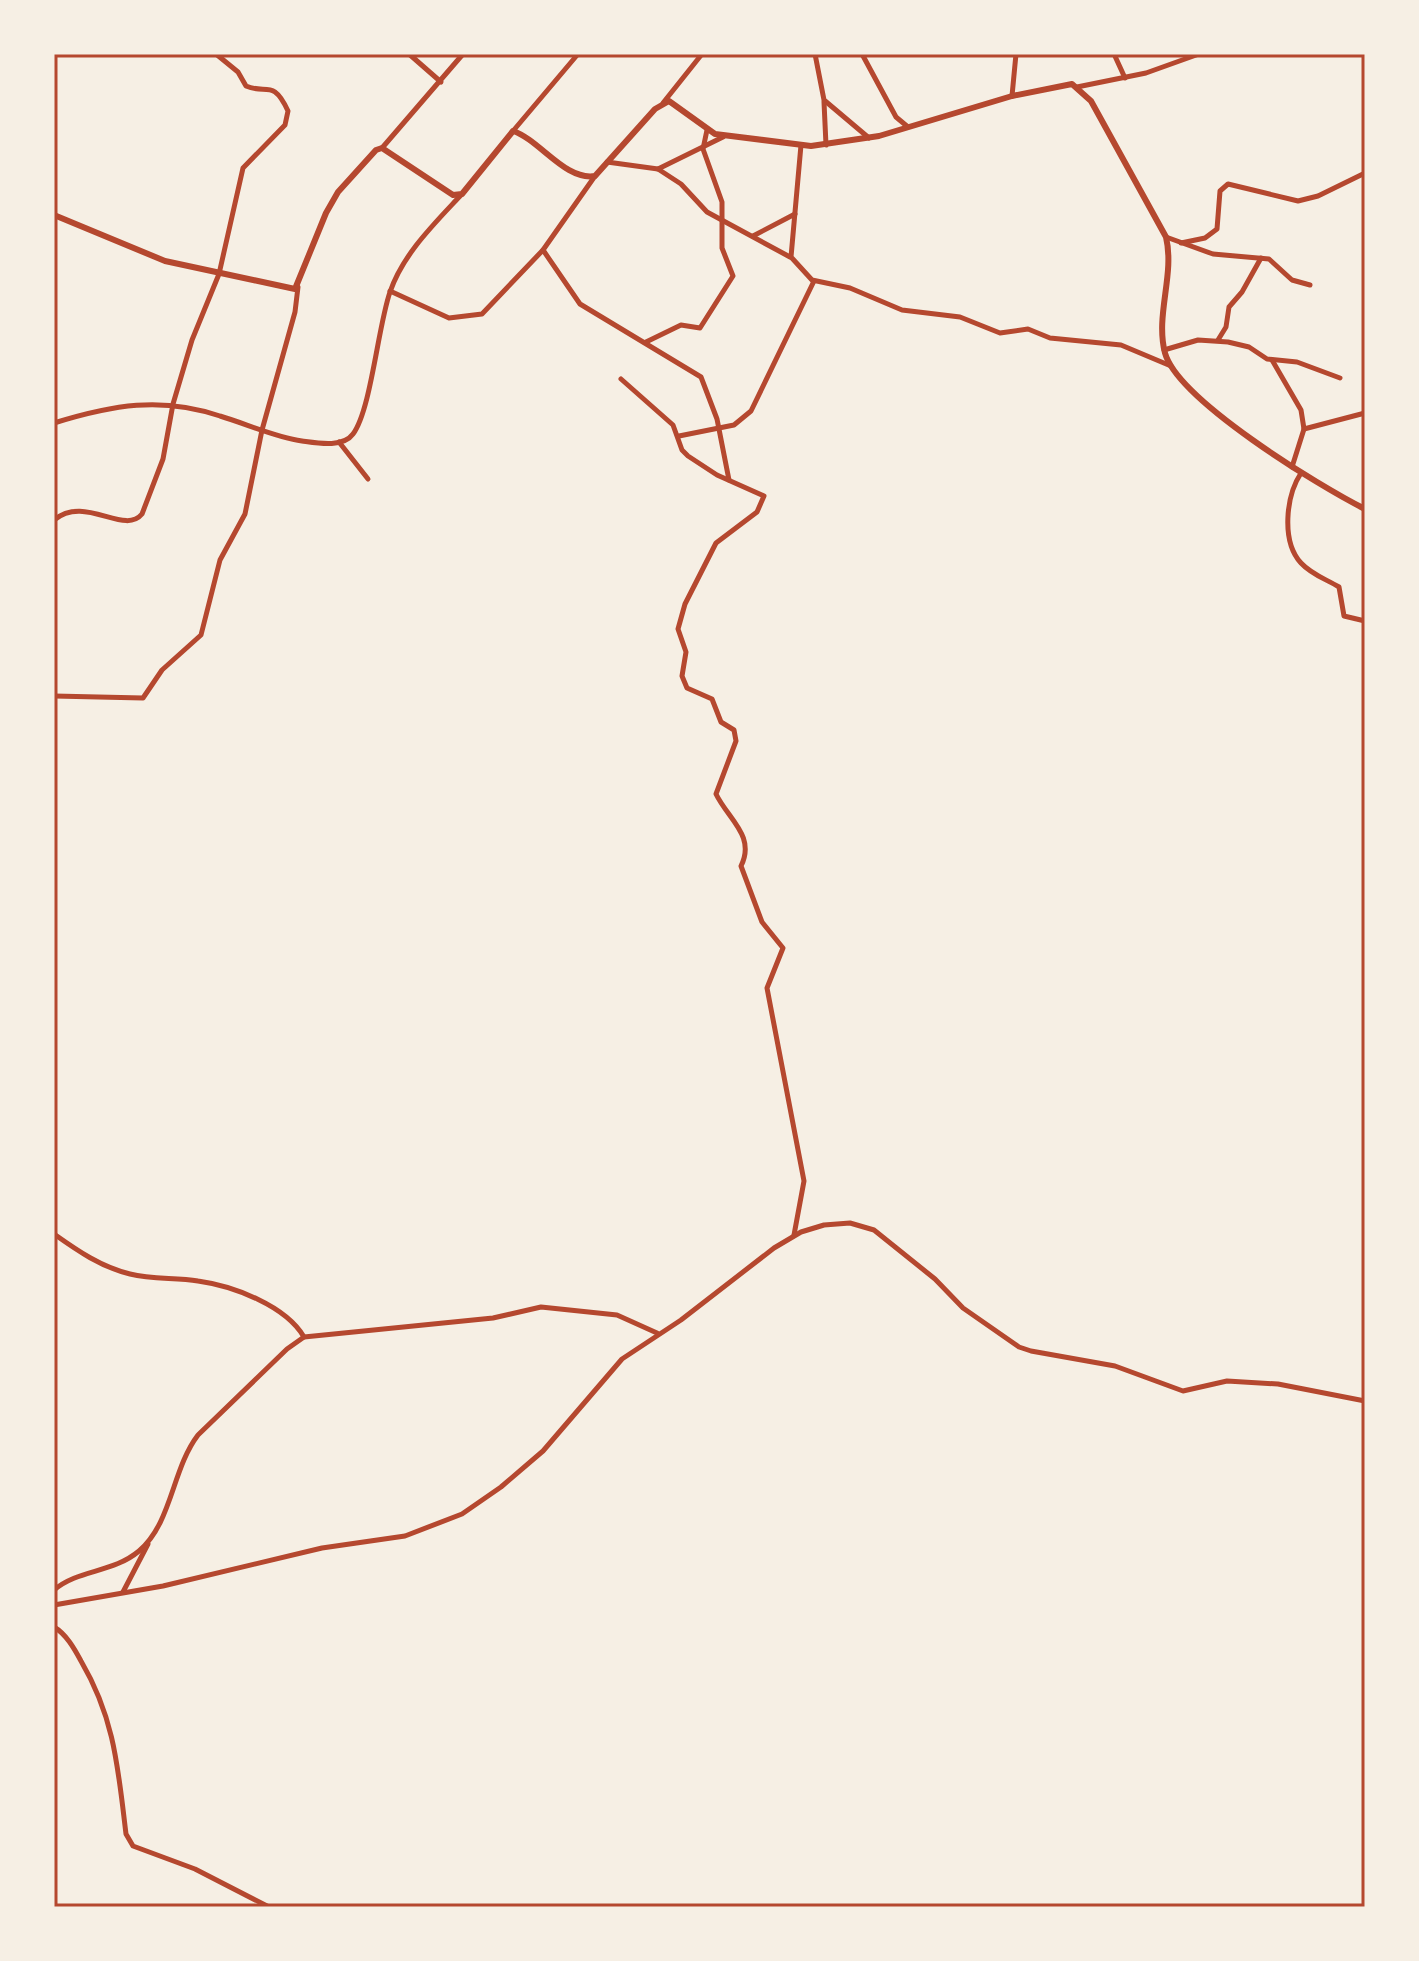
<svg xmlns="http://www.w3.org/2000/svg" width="1419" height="1961" font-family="'Source Sans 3',sans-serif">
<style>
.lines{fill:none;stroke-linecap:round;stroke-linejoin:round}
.minor{stroke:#b5482f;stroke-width:5}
.tertiary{stroke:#b5482f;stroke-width:6}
.neatline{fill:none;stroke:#b5482f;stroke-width:3}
</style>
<rect width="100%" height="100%" fill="#f6efe4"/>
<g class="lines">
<g class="minor">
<path d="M409,54L441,82"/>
<path d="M815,54L824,100L869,138"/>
<path d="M862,54L896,117L908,127"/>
<path d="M1114,54L1125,78"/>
<path d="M1077,87L1146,73L1199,54"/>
<path d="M1012,96L1016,54"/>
<path d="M824,102L826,145"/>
<path d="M663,103L702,54"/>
<path d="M513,131L578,54"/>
<path d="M801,145L791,257L812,280L850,288L902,310L960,317L1000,333L1028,329L1050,338L1121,345L1171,366"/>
<path d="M382,148L463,54"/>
<path d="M607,162L658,169L681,184L707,212L790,257"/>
<path d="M658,169L723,137"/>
<path d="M753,236L795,214"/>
<path d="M1166,237L1213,254L1269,259L1292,280L1310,285"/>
<path d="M1181,243L1205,238L1217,229L1220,191L1228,184L1298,201L1318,196L1365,173"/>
<path d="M543,250L580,304L701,377L717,419L729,480"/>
<path d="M390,291L449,318L482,314L543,250L595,176"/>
<path d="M1218,340L1226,327L1229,307L1242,292L1261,258"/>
<path d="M646,342L681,325L700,328L733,276L722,248V202L703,149L707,130"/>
<path d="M1164,350L1198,340L1228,342L1249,347L1267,359L1297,362L1340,378"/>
<path d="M1272,360L1301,410L1304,429L1292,467"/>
<path d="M621,379L673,425L682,450L688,456L717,475L764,496L757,512L716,543L685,604L678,629L686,652L682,676L687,688L712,699L721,722L734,730L736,741L716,794C728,819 756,836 741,866L762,922L783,948L767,988L804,1181L794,1235"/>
<path d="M54,423C112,405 161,396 220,416C247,424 274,437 302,441C317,443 343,448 353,434C371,410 378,326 390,292C403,254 434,224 461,195"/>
<path d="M1304,429L1365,413"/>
<path d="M679,436L734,425L751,411L814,281"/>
<path d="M339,442L368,479"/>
<path d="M1301,473C1286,496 1281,541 1301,563C1312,575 1326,579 1339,587L1344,616L1365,621"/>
<path d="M54,520C85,494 124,536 142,514L163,459L173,404L192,340L219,274L243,168L285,125L288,111C273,78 266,95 246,86L238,72L216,54"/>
<path d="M54,696L143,698L162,670L201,635L220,560L245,514L262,430L295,312L298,287"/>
<path d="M54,1234C78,1251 101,1267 130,1274C153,1280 176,1277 198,1281C234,1286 286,1306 304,1337"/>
<path d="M54,1590C79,1569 113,1573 139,1551C172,1523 172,1469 198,1435L287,1349L304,1337L493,1318L541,1307L617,1315L657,1333"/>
<path d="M123,1592L148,1544"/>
<path d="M54,1605L163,1586L322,1548L405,1536L462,1514L501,1487L543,1451L622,1359L681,1320L774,1248L801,1232L824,1225L850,1223L874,1230L935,1279L963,1308L1019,1347L1031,1351L1115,1366L1183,1391L1227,1381L1278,1384L1365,1401"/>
<path d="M54,1627C66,1634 74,1648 81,1661C115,1719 118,1769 126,1834L133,1846L195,1869L269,1907"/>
</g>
<path class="tertiary" d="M54,215L165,261L295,289L326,213L338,192L376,150L382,148L453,195L462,194L513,131C540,140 565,181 595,176L655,109L669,101L715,134L811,146L879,136L1012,96L1072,84L1091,101L1166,237C1175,275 1155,315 1165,353C1178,400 1319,486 1365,509"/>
</g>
<rect width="1419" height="1961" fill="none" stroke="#f6efe4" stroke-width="112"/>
<rect x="56" y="56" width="1307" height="1849" class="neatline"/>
</svg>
